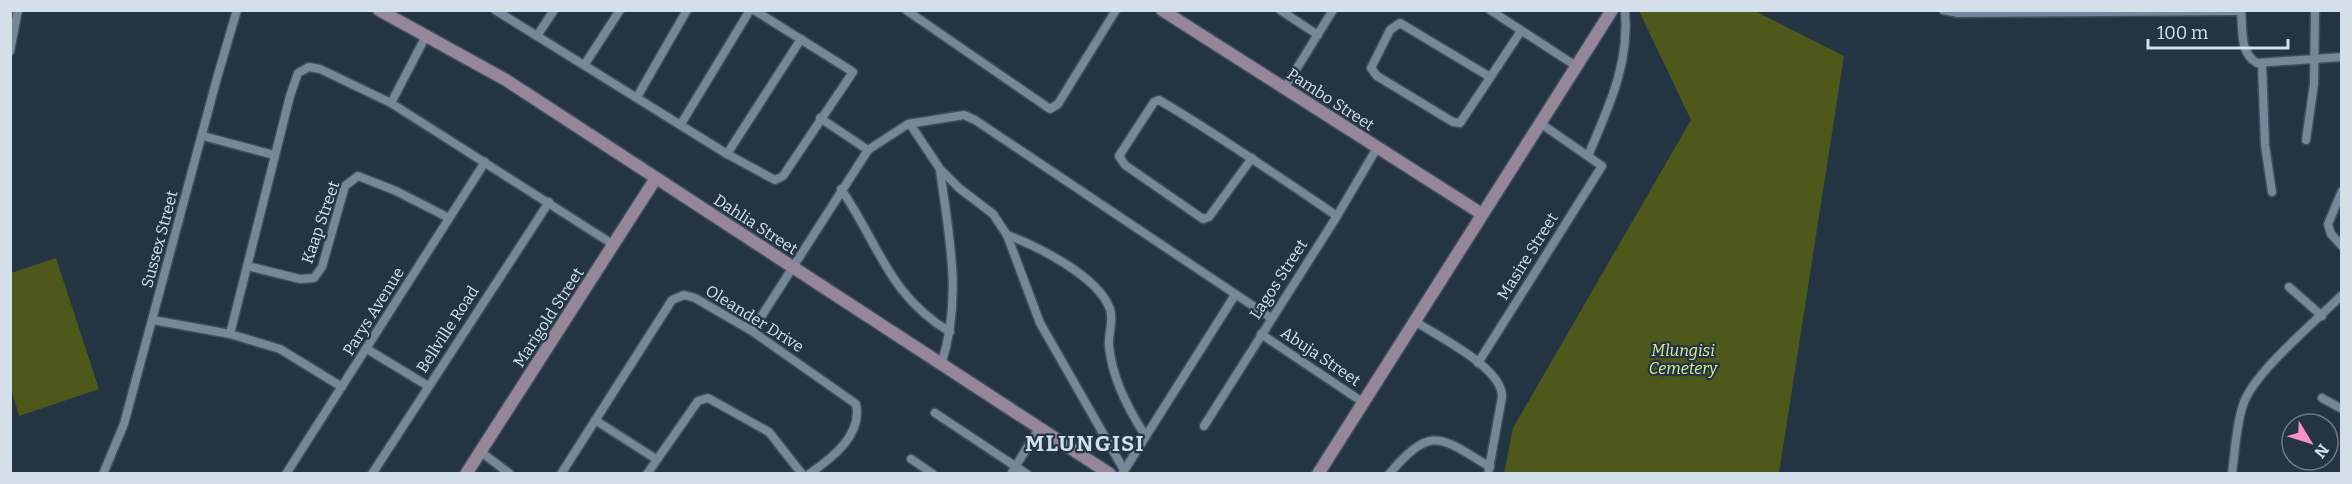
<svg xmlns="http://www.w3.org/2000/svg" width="2352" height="484" font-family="Bitter,serif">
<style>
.green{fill:#4f581b}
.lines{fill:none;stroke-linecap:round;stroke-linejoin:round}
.street-casing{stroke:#3f505b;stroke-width:11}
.secondary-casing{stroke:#3f505b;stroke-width:15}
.street{stroke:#748899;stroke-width:8}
.secondary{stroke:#958698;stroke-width:12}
.labels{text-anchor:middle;stroke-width:4.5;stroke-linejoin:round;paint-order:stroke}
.street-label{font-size:16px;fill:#d4e0e9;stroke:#233543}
.park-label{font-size:16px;font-style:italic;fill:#ddee94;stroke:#233543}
.district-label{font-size:22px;font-weight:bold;letter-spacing:1.5px;fill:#d4e0e9;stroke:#233543}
</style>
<rect width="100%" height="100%" fill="#233543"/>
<g class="green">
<path d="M1639,11H1755L1844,56L1779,473H1504L1513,428L1691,120Z"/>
<path d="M56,258L99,389L19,416L11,388V273Z"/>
</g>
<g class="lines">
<defs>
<g id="street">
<path d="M495,10L727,154L775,180L783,176L853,72L754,10"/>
<path d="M906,10L1050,109L1058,104L1116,10"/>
<path d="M1280,10L1318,35"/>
<path d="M1490,10L1576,66"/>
<path d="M1943,10L1958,13L2241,11"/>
<path d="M2241,10C2243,28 2239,53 2257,63L2342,57"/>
<path d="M537,36L554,10"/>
<path d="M10,51L18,10"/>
<path d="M585,64L620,10"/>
<path d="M2262,64L2265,145L2272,192"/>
<path d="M1490,77L1400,23L1390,30L1371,68L1377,76L1453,122L1460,123L1521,31"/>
<path d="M1284,89L1333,10"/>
<path d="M637,97L687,10"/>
<path d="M391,103L427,34"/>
<path d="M820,118L868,150"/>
<path d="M681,124L750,10"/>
<path d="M910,124L940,169L959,188L993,214L1007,235L1040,323L1124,470"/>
<path d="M203,136L274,155"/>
<path d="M2306,140L2314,84L2315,10"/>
<path d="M727,154L801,39"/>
<path d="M1588,156C1608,108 1630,64 1625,10"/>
<path d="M1252,158L1209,217L1203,219L1125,165L1119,156L1154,102L1159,100C1220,136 1278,176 1337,216"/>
<path d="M940,170C949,236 963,299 941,365"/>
<path d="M841,189C879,244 888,295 950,332"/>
<path d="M2342,191L2328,224L2331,234L2342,246"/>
<path d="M1007,235C1037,246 1098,276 1110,309C1114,320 1108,334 1109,346C1112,377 1128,409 1145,435"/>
<path d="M247,266L300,279L314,278L322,267L345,186L358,176L396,191L449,218"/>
<path d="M2289,287L2322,316"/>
<path d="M153,320L230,334L280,349L342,387"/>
<path d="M1416,322C1439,337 1503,368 1502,397L1488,474"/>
<path d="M752,331L868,150L908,124L964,115L975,120L1271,318"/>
<path d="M230,334L290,96L298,73L309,67L320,69L391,103L614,245"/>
<path d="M1261,334L1364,403"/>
<path d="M367,349L428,386"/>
<path d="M1478,363L1602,166L1540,123"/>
<path d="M2322,398L2342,409"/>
<path d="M935,413L1027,474"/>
<path d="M595,420L656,459"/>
<path d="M1204,426L1337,216L1377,148"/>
<path d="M481,452L510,474"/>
<path d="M911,459L933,474"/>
<path d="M103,474L124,424L217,78L237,10"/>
<path d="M286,474L485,162"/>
<path d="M372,474L549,202"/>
<path d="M561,474L672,300L684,295L695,298L752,331L856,404C863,435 831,459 809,474"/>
<path d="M647,474L698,401L708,398L769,432L802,474"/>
<path d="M1011,474L1039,428"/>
<path d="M1122,474L1235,295"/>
<path d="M1389,474C1432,424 1440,437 1490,467"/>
<path d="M2232,474C2235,451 2236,426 2243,405C2253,373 2316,321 2342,295"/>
</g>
<g id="secondary">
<path d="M379,10L506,80L1110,474"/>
<path d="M1162,10L1482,214"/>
<path d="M466,474L656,178"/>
<path d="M1318,474L1612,10"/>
</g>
</defs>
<use href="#street" class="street-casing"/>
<use href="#secondary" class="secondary-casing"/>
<use href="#street" class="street"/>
<use href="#secondary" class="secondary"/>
</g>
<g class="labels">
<g class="street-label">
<text transform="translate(1331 99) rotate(33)" y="6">Pambo Street</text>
<text transform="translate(320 222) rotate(-71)" y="6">Kaap Street</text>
<text transform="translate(756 224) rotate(33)" y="6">Dahlia Street</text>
<text transform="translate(159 239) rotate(-75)" y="6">Sussex Street</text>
<text transform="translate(1527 256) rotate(-58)" y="6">Masire Street</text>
<text transform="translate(1278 279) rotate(-57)" y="6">Lagos Street</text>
<text transform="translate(373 311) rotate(-58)" y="6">Parys Avenue</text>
<text transform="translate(548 317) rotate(-57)" y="6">Marigold Street</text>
<text transform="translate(755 318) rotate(32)" y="6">Oleander Drive</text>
<text transform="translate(447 329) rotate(-57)" y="6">Bellville Road</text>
<text transform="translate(1321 356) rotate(34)" y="6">Abuja Street</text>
</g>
<g class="park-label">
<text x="1683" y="356">Mlungisi<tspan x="1683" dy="18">Cemetery</tspan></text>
</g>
<g class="district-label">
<text x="1085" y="451">MLUNGISI</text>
</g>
</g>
<rect width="2352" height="484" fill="none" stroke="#d4e0e9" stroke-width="24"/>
<g transform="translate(2310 442) rotate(128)"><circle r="28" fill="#233543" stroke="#6a7985" stroke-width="1.5"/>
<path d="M0-4.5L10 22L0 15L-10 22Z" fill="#fa8fc6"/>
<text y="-9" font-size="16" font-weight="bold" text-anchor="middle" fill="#d4e0e9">N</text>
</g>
<path d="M2148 39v9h140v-9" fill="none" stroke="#d4e0e9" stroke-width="3"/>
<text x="2157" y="39" font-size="18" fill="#d4e0e9" stroke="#233543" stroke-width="4.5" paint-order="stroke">100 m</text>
</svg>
